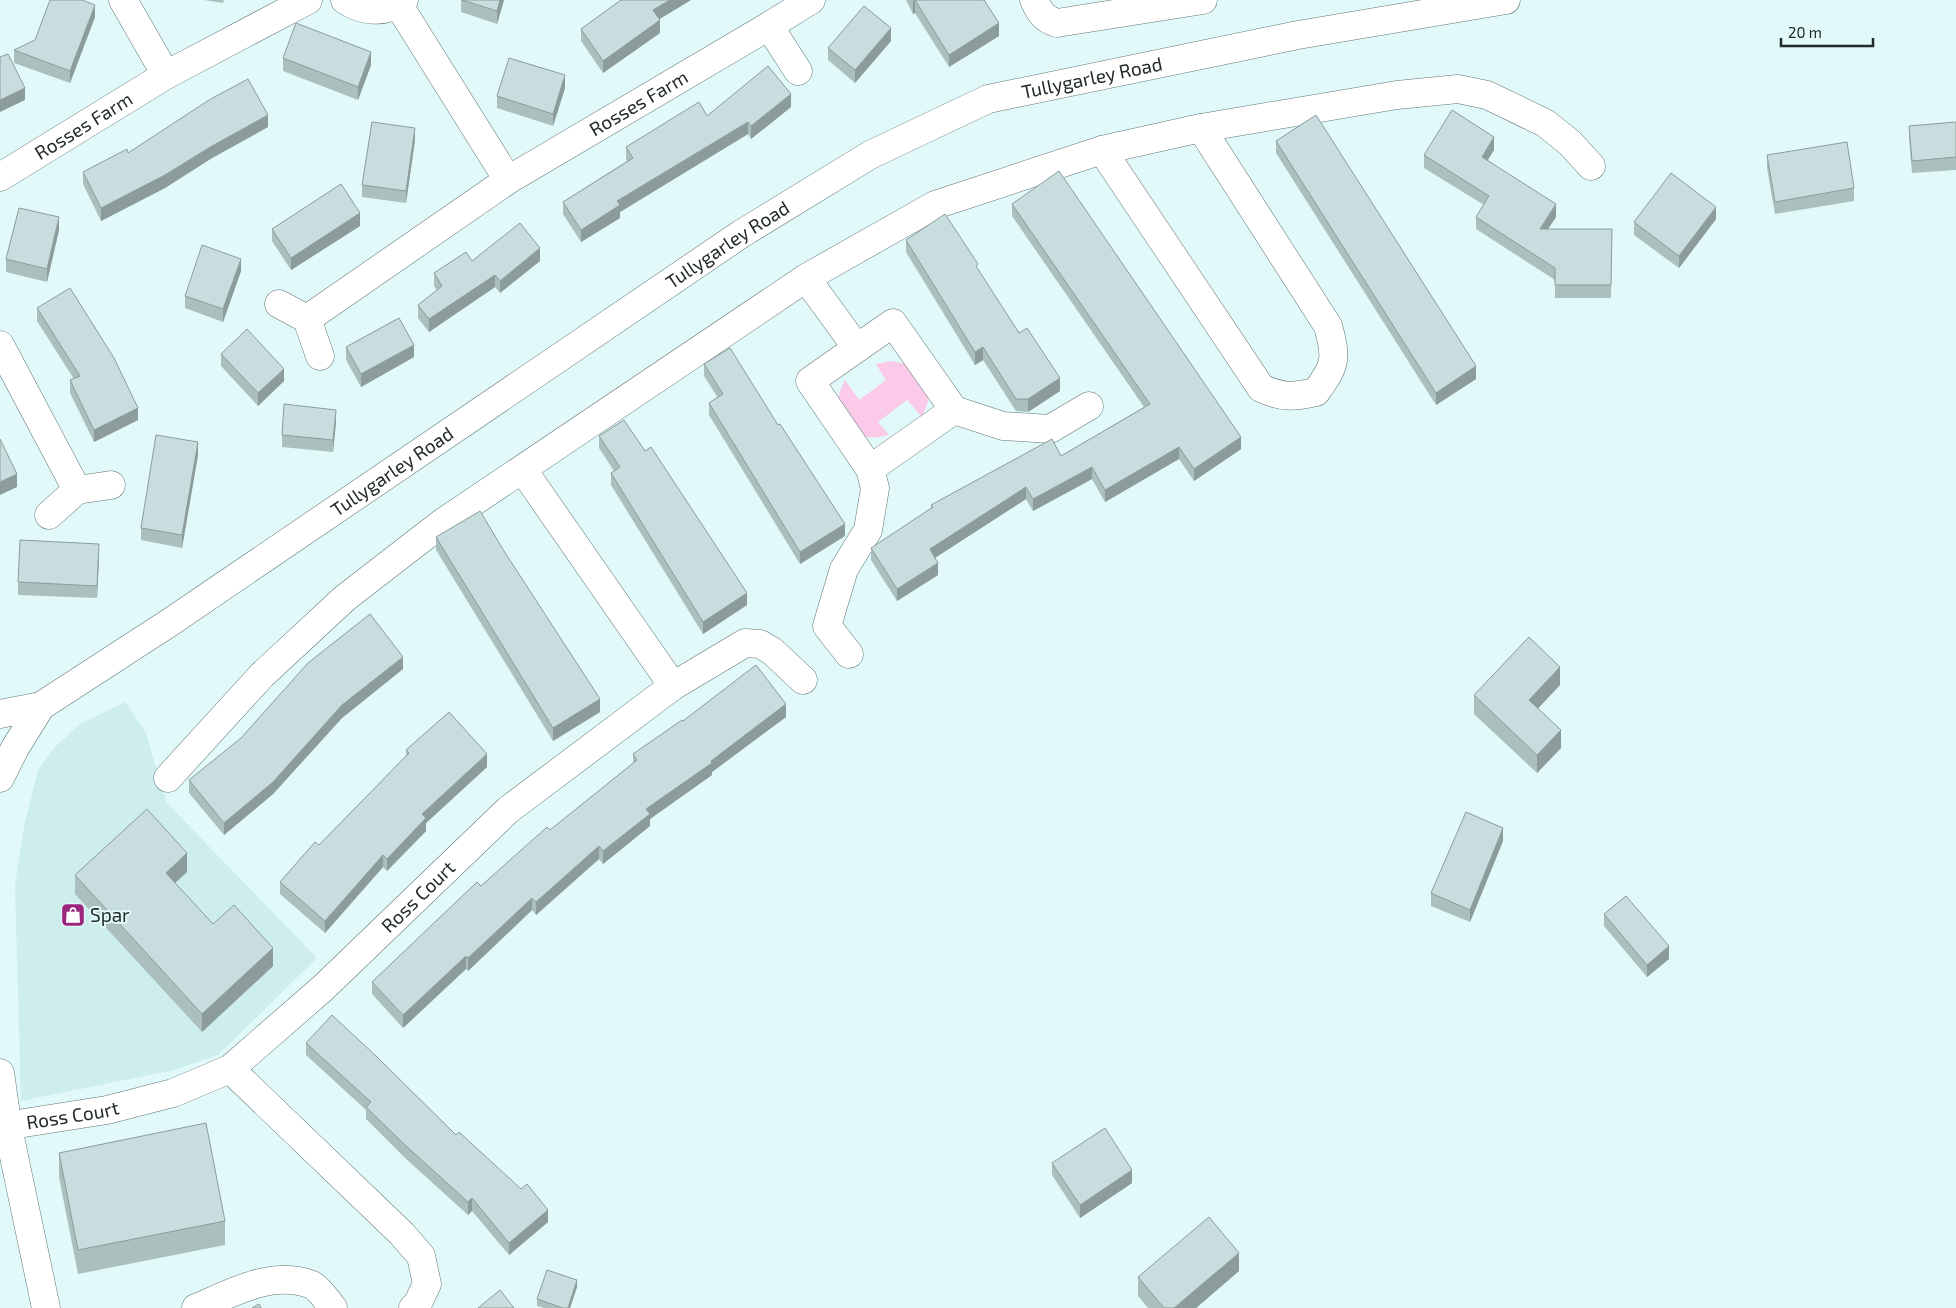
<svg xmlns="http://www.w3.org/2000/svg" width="1956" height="1308" font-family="'Exo 2',sans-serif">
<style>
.built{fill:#ceeded}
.green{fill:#fbcae9}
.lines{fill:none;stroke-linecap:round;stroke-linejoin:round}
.minor-casing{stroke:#617475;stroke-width:29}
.tertiary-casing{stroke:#617475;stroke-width:29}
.minor{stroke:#fff;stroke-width:28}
.tertiary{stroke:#fff;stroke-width:28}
.wall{fill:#acbfbf}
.shaded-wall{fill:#8c9b9b}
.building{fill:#c8dede;stroke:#8c9b9b}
.labels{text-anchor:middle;stroke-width:4;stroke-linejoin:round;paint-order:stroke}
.street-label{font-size:19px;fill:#222a2a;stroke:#e2f9f9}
.poi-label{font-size:19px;fill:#222a2a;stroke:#e2f9f9;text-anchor:start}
</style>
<rect width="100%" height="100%" fill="#e2f9f9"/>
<path class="built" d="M125,702L145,731L167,803L317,958L218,1055L170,1071L21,1101L15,885L25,822L38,770L55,747L80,724Z"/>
<path class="green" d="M891,361L906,364L927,387L928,402L922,417L907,400L878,422L889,435C867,439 863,440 848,422C835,405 836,399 845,380L859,400L886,380L876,364Z"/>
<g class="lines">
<defs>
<g id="minor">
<path d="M123,0L166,75"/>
<path d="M345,0C363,12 386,14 404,0"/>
<path d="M1034,0C1040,13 1044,19 1057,23L1203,0"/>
<path d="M398,4L508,180"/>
<path d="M769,26L798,71"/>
<path d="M1102,150L1261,388C1283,398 1293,397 1316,392C1336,365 1337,358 1328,326L1201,128"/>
<path id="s1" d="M0,177L166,75L308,0"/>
<path d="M806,278L857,348"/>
<path d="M279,304L307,319L320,356"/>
<path id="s2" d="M307,319L508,180L769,26L811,0"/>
<path d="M0,345L77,490"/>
<path d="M954,410L1003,426L1050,429L1089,406"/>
<path d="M523,470L673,686"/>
<path d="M49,515L77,490L111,485"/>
<path d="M849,654L827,626L844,569L868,530L875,488L870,469L810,381L893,323L954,410L870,469"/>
<path d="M168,778L262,675L345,598L442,523L806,278L935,205L1102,150L1201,128L1397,95L1458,89L1487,95L1545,123L1570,143L1591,166"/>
<path d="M230,1069L402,1234L421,1256L427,1284L418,1303L413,1308"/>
<path d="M0,1073L8,1128L46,1308"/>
<path id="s3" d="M8,1128L24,1123L107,1110L173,1093L230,1069L323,988L508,810L673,686L745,643L760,644L772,651L803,680"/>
<path d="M196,1308C232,1293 273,1269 312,1285C320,1289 328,1302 333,1308"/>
</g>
<g id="tertiary">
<path id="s4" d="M0,714L41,706L169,623L741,234L870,155L988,99L1298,35L1506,0"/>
<path d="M0,778L15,748L41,706"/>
</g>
</defs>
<use href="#minor" class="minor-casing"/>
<use href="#tertiary" class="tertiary-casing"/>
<use href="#minor" class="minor"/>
<use href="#tertiary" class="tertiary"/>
</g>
<g class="wall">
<path d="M204,0H224L223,3Z"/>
<path d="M461,0H504L497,24L461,12Z"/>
<path d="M621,0H691L659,19L660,33L603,73L581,41V29Z"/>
<path d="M906,0H984L999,36L949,67L915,13L913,14Z"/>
<path d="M95,17L70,83L14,63V50Z"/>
<path d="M891,41L855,83L828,60V48Z"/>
<path d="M283,58L371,65L358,100L283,71Z"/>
<path d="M565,88L553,126L497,108V96Z"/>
<path d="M791,107L751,139L748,134L620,212V218L581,242L563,214V202L627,161L626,159V147L707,116Z"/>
<path d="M1956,122V170L1912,173L1909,139V126Z"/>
<path d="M268,127L212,158L165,188L101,221L83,184V172L128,153Z"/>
<path d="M415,140L406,203L362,197V185Z"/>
<path d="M1276,141L1476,379L1436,405L1276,153Z"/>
<path d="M1494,150L1488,160L1556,217L1548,229H1612L1611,298H1555V280L1476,229V217L1484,205L1424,168V155Z"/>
<path d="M1767,155L1854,188V201L1775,214L1767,168Z"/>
<path d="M1012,204L1241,449L1194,481L1179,459L1105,502L1092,479L1033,511L1026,499L935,558L938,575L897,601L871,560V548L931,509V505L1061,456L1144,407L1012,216Z"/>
<path d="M1716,219L1679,268L1634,235V222Z"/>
<path d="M360,226L291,270L272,241V229Z"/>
<path d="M59,230L47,282L6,272V259Z"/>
<path d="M906,240L978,270L1019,333L1060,391L1028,412L1016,411L983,360L975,365L906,252Z"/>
<path d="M472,261H540L500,293L495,287L429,332L418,318V305L437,290L434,286V273Z"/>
<path d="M241,271L223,322L185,308V296Z"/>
<path d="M37,308L138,420L94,442L70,393V380L74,379L37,321Z"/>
<path d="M346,347L414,357L361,387L346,360Z"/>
<path d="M221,354L284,381L258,406L221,366Z"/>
<path d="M704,364L778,425L845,536L800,564L709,415V403L718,398L704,376Z"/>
<path d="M336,422L333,452L282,447V435Z"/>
<path d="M599,436L645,451L747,605L703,634L611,485V473L614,471L599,448Z"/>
<path d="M198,455L182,548L141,540V528Z"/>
<path d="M436,537L600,712L553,741L436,550Z"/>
<path d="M99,556L97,598L18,595V582Z"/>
<path d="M403,669L342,718L273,794L224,835L189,793V780Z"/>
<path d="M1560,685L1538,708L1561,748L1537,773L1474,714V695Z"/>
<path d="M786,717L712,772V775L650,819V826L603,864L599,859L536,915L532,910L468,971L466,969L403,1028L372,994V982L481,886L550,830L633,763V754L683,721Z"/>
<path d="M406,750L487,767L426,823V831L387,871L383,867L325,933L280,894V882L319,845L406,756Z"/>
<path d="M1503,841L1470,922L1431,906V893Z"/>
<path d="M187,872L175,883L213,924L273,966L202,1032L75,894V875Z"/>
<path d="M1604,914L1669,959L1647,977L1604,926Z"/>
<path d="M306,1043L456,1135L548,1222L509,1255L472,1211L468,1215L405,1158L366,1119V1110L306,1055Z"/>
<path d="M59,1153L225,1221V1245L78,1274L59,1177Z"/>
<path d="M1052,1163L1132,1183L1080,1218L1052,1175Z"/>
<path d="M1239,1271L1196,1308H1148L1138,1296V1277Z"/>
<path d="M577,1287L570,1308H544L537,1306V1299Z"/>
</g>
<g class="shaded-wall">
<path d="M500,0H504L497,24V11Z"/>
<path d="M670,0H691L653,23V10Z"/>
<path d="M915,0V13L913,14V2Z"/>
<path d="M95,5V17L70,83V71Z"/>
<path d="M660,20V33L603,73V61Z"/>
<path d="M999,23V36L949,67V55Z"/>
<path d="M891,28V41L855,83V70Z"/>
<path d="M371,52V65L358,100V87Z"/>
<path d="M565,75V88L553,126V114Z"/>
<path d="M25,88V100L0,112V100Z"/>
<path d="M791,94V107L751,139V126Z"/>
<path d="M268,115V127L212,158L165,188L101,221V208Z"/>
<path d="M748,122V134L620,212V218L581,242V230L617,201Z"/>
<path d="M415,128V140L406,203V191Z"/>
<path d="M1494,137V150L1482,169V157Z"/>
<path d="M1556,204V217L1540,241V229Z"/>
<path d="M1716,207V219L1679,268V256Z"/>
<path d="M360,213V226L291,270V258Z"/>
<path d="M59,217V230L47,282V269Z"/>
<path d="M540,248V261L500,293V281Z"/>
<path d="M241,259V271L223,322V309Z"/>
<path d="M495,275V287L429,332V319Z"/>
<path d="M414,345V357L361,387V374Z"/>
<path d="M983,347V360L975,365V352Z"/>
<path d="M1476,366V379L1436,405V393Z"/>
<path d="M284,369V381L258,406V393Z"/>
<path d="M1060,378V391L1028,412V399Z"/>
<path d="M138,408V420L94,442V430Z"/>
<path d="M336,410V422L333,452V440Z"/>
<path d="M1241,437V449L1194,481V469Z"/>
<path d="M198,442V455L182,548V535Z"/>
<path d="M1179,447V459L1105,502V490Z"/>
<path d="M1092,467V479L1033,511V499Z"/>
<path d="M17,474V487L0,495V482Z"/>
<path d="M1026,487V499L930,561V549Z"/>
<path d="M845,524V536L800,564V552Z"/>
<path d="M99,544V556L97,598V586Z"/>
<path d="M938,563V575L897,601V589Z"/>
<path d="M747,593V605L703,634V622Z"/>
<path d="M403,657V669L342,718L273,794L224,835V823L342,705Z"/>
<path d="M1560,667V685L1529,718V700Z"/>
<path d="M600,699V712L553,741V728Z"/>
<path d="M786,704V717L712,772V775L650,819V826L603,864V851L646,809Z"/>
<path d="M1561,730V748L1537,773V755Z"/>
<path d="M487,754V767L426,823V831L387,871V859L422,814Z"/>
<path d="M1503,828V841L1470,922V910Z"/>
<path d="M599,846V859L536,915V902Z"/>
<path d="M187,853V872L166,891V873Z"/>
<path d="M383,855V867L325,933V921Z"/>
<path d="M532,898V910L468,971V958Z"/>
<path d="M1669,946V959L1647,977V965Z"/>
<path d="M273,948V966L202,1032V1014Z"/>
<path d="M466,956V969L403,1028V1015Z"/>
<path d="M1132,1170V1183L1080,1218V1205Z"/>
<path d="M472,1198V1211L468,1215V1202Z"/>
<path d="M548,1210V1222L509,1255V1243Z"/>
<path d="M1239,1253V1271L1196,1308H1174Z"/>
<path d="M577,1280V1287L570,1308H568Z"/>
</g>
<g class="building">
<path d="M50,0H82L95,5L70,71L14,50L35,40Z"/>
<path d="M462,0H500L497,11Z"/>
<path d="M621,0H670L653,10L660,20L603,61L581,29Z"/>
<path d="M915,0H984L999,23L949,55Z"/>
<path d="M864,6L891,28L855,70L828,48Z"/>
<path d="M296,23L371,52L358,87L283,58Z"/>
<path d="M8,54L25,88L0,100V57Z"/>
<path d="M509,58L565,75L553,114L497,96Z"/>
<path d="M768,66L791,94L751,126L748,122L617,201L620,205L581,230L563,202L633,158L626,147L699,102L707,116Z"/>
<path d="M248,79L268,115L212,146L165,175L101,208L83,172L127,149L128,153L209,100Z"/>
<path d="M1452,110L1494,137L1482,157L1556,204L1540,229H1612L1611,285H1555V268L1476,217L1489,196L1424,155Z"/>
<path d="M1316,115L1476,366L1436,393L1276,141Z"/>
<path d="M372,122L415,128L406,191L362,185Z"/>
<path d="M1956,122V157L1912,161L1909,126Z"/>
<path d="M1847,142L1854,188L1775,202L1767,155Z"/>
<path d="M1059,171L1241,437L1194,469L1179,447L1105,490L1092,467L1033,499L1026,487L930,549L938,563L897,589L871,548L933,507L931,505L1052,439L1061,456L1150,404L1012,204Z"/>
<path d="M1671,173L1716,207L1679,256L1634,222Z"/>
<path d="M341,184L360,213L291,258L272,229Z"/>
<path d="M19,208L59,217L47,269L6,259Z"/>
<path d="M945,214L978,264L976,266L1019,333L1027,328L1060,378L1028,399H1016L983,347L975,352L906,240Z"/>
<path d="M520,223L540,248L500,281L495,275L429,319L418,305L442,286L434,273L466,252L472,261Z"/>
<path d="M202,245L241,259L223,309L185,296Z"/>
<path d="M70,288L114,358L138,408L94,430L70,380L80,376L37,308Z"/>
<path d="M399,318L414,345L361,374L346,347Z"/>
<path d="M247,329L284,369L258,393L221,354Z"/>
<path d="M730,348L778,425L780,424L845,524L800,552L709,403L723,394L704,364Z"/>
<path d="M284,404L336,410L333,440L282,435Z"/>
<path d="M624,420L645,451L651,447L747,593L703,622L611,473L620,467L599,436Z"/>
<path d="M156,435L198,442L182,535L141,528Z"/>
<path d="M0,439L17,474L0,482Z"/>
<path d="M480,511L504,551L600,699L553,728L436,537Z"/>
<path d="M20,540L99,544L97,586L18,582Z"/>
<path d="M370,614L403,657L342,705L273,782L224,823L189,780L241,738L308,663Z"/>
<path d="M1529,637L1560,667L1529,700L1561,730L1537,755L1474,695Z"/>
<path d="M756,665L786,704L711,761L712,763L646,809L650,814L603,851L599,846L536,902L532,898L468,958L466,956L403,1015L372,982L477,882L481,886L547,827L550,830L637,760L633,754L682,720L683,721Z"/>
<path d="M449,712L487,754L422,814L426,818L387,859L383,855L325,921L280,882L315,842L319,845L409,753L406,750Z"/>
<path d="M147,809L187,853L166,873L213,924L234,905L273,948L202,1014L75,875Z"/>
<path d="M1466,812L1503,828L1470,910L1431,893Z"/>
<path d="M1626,896L1669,946L1647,965L1604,914Z"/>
<path d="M332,1015L376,1056L456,1135L459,1132L521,1189L527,1184L548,1210L509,1243L472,1198L468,1202L405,1145L366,1107L371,1102L306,1043Z"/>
<path d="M206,1123L225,1221L78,1250L59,1153Z"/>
<path d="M1105,1128L1132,1170L1080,1205L1052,1163Z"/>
<path d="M1209,1217L1239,1253L1174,1308H1164L1138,1277Z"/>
<path d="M547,1270L577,1280L568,1308H563L537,1299Z"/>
<path d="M500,1290L514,1308H478Z"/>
<path d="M259,1304L261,1308H252Z"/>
</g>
<defs>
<symbol id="shop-square" viewBox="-11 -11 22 22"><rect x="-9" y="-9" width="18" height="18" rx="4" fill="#9d257f" stroke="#e2f9f9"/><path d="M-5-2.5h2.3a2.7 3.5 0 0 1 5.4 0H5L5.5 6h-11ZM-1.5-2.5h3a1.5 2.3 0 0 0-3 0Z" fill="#fff"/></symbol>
</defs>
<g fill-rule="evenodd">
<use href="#shop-square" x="59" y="901" width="28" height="28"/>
</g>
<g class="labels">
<g class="street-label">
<text dy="7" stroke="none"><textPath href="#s4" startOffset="1274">Tullygarley Road</textPath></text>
<text dy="7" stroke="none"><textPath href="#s2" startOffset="396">Rosses Farm</textPath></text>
<text dy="7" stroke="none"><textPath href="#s1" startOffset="98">Rosses Farm</textPath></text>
<text dy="7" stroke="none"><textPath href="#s4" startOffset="869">Tullygarley Road</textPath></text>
<text dy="7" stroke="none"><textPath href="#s4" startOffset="464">Tullygarley Road</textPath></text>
<text dy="7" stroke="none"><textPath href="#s3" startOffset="486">Ross Court</textPath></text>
<text dy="7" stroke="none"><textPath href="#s3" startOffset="66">Ross Court</textPath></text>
</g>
<g class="poi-label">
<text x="90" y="922">Spar</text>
</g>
</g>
<path d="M1781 38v8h92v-8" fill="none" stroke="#222a2a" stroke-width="2.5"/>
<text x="1788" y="38" font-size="15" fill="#222a2a" stroke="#e2f9f9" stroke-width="4" paint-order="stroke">20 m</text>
</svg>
